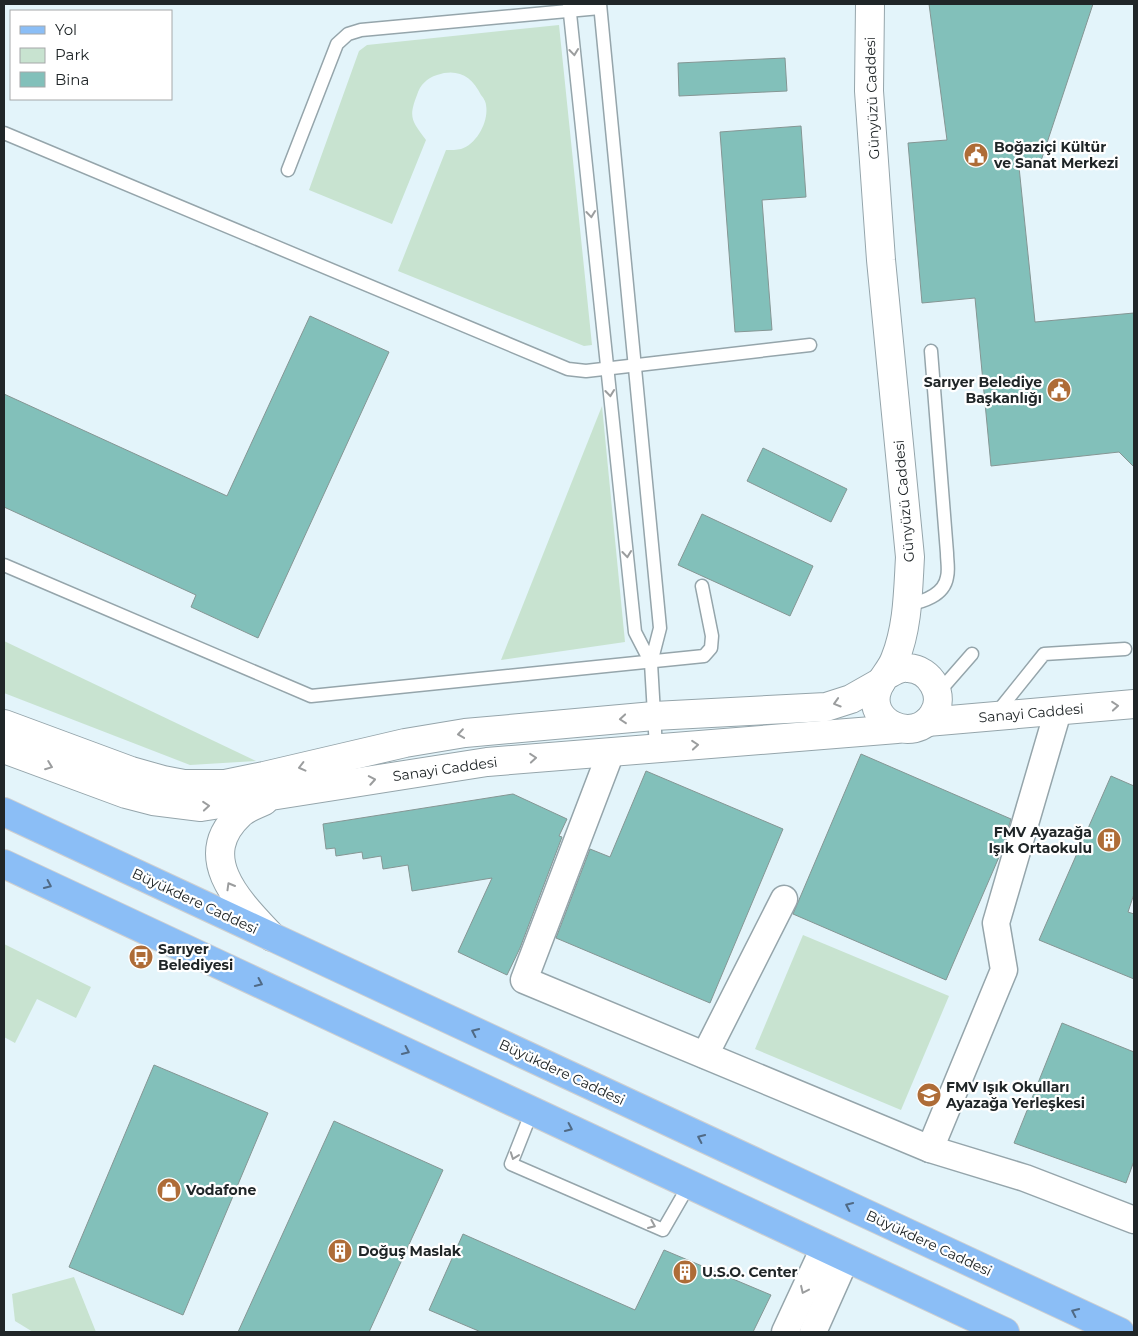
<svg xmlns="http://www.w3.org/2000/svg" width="1138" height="1336" font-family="Montserrat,sans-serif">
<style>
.green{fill:#c8e3d0}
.building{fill:#82c0ba;stroke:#859694}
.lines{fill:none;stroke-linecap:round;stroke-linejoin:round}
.lane-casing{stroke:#95a5ab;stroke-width:15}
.street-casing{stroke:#95a5ab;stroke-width:29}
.secondary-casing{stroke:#95a5ab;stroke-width:30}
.primary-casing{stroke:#cecfd0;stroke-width:30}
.lane{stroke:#fff;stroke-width:12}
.street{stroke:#fff;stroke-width:26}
.secondary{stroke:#fff;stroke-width:28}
.primary{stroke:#8bbef6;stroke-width:28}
.oneway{stroke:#9b9d9e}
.oneway2{stroke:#506a85}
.labels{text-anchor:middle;stroke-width:4.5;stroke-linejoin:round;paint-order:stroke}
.street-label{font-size:14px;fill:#202628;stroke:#fff}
.poi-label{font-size:14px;font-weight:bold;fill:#202628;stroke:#fff;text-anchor:start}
</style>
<rect width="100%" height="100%" fill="#e3f4fa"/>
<g class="green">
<path d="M559,25L592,345L584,346L398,271L446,150C451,150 457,150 461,149C477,144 489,121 486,105C486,102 483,97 481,95C472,76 457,68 437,75C427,78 420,85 417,95C408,118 412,121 426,140L392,224L309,190L359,51L367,45Z"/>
<path d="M602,406L625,642L501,660Z"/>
<path d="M4,641L256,761L190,765L4,693Z"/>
<path d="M803,935L949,996L901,1110L755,1049Z"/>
<path d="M4,944L91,987L76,1018L37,999L15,1043L4,1037Z"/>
<path d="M74,1277L96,1332H33L15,1321L12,1294Z"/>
</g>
<g class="building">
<path d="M929,4H1093L1039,167H1019L1035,322L1134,313V467L1119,452L991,466L975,298L922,303L908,143L947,140Z"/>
<path d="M785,58L787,91L679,96L678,63Z"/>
<path d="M801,126L806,197L762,200L772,330L735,332L720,132Z"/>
<path d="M310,316L389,352L258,638L191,607L196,595L4,507V394L227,496Z"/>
<path d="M763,448L847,489L831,522L747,481Z"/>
<path d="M702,514L813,566L790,616L678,565Z"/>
<path d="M861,754L1011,819L1002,850L946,980L793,914Z"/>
<path d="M646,771L783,829L710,1003L556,938L590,849L610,857Z"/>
<path d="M1111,776L1134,786V894L1128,912L1134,914V979L1039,940Z"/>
<path d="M513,794L567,819L559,836L562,837L520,948L507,975L458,952L492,878L412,891L408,865L383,869L381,856L363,859L362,852L336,856L335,848L326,849L323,824Z"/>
<path d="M1062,1023L1134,1052V1161L1126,1183L1014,1143Z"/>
<path d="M154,1065L268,1113L183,1315L69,1267Z"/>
<path d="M334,1121L443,1170L369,1332H238Z"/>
<path d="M463,1234L635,1310L664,1250L771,1295L753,1332H481L429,1310Z"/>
</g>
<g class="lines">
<defs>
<g id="lane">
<path d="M569,4L635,632L651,663L660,628L600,4"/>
<path d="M4,133L568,369L586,371L810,345"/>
<path d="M288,170L337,44L348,34L361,30L600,8"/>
<path d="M4,565L311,696L704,656L711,648L712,636L702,586"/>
<path d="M907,605C922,602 944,596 947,577C949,570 947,561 947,553L931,351"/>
<path d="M651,663L656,748"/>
<path d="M937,694L972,654"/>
<path d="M995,715L1044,654L1125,649"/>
<path d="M532,1111L511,1164L663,1230L689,1185"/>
</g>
<g id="street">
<path d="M611,752L524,980L930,1149L1025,1178L1134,1220"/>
<path d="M705,1055L784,899"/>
<path d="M930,1149L1004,970L996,923L1058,711"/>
<path d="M785,1332L824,1248"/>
<path d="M813,1332L846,1258"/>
</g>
<g id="secondary">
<path d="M870,4L869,91L881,260L910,557C908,591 908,627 895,659C891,670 882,678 878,688C864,722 914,745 933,715C946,696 931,669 908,668C900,667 894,671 887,675"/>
<path d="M927,722L1134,704"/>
<path d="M4,724L131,771L163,780L184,784H225L264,776L405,743L465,733L654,716L826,707L851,699L881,682"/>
<path d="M4,749L126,794L153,801L201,807L487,762L897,729"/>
<path d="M264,801C256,805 246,808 240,814C193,858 240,903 272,937"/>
</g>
<g id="primary">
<path d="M4,812L1120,1332"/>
<path d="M4,864L1005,1332"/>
</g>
</defs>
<use href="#lane" class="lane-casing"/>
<use href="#street" class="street-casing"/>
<use href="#secondary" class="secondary-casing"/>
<use href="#primary" class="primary-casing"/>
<use href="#lane" class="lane"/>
<use href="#street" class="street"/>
<use href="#secondary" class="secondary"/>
<use href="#primary" class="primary"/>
</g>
<defs><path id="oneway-chevron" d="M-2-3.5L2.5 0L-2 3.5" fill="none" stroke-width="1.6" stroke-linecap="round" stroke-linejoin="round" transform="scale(1.25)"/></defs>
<g class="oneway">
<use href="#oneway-chevron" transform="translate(574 52) rotate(84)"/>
<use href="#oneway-chevron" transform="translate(591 214) rotate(84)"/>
<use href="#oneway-chevron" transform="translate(610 393) rotate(84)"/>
<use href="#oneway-chevron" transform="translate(627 554) rotate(84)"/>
<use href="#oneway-chevron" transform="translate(837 703) rotate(163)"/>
<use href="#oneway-chevron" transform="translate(1115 706) rotate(-5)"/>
<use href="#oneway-chevron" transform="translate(623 719) rotate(175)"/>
<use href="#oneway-chevron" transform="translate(461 734) rotate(172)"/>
<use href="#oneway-chevron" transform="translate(695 745) rotate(-5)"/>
<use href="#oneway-chevron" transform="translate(533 758) rotate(-5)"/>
<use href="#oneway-chevron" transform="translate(49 766) rotate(21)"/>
<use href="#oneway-chevron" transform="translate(302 767) rotate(166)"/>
<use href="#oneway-chevron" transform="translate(372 780) rotate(-10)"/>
<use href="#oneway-chevron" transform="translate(206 806) rotate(-5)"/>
<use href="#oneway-chevron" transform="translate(230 886) rotate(-120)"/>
<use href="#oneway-chevron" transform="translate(514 1156) rotate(110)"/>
<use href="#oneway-chevron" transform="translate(652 1225) rotate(23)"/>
<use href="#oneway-chevron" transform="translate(804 1290) rotate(115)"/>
</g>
<g class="oneway2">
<use href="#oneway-chevron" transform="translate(48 885) rotate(25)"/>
<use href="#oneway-chevron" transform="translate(259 983) rotate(25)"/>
<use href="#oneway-chevron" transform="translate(475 1032) rotate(-155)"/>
<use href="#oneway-chevron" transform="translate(406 1051) rotate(25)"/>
<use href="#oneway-chevron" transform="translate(569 1128) rotate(25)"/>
<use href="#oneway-chevron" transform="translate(701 1138) rotate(-155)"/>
<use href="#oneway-chevron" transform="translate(849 1206) rotate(-155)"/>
<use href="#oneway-chevron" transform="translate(1075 1312) rotate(-155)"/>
</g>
<defs>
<symbol id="civic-disc" viewBox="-11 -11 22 22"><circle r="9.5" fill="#ae6c37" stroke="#fff"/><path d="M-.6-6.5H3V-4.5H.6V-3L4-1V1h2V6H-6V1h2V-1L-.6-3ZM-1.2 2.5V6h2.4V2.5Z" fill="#fff"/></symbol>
<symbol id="building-disc" viewBox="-11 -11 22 22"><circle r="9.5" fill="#ae6c37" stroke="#fff"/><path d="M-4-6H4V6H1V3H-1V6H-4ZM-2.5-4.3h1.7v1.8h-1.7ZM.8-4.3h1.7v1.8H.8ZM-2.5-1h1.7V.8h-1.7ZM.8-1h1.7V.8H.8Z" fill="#fff"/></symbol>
<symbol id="bus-disc" viewBox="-11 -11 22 22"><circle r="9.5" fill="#ae6c37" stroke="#fff"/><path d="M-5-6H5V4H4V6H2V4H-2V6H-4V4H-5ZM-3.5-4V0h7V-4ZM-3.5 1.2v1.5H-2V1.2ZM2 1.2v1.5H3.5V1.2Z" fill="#fff"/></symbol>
<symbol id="school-disc" viewBox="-11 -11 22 22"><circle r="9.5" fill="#ae6c37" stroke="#fff"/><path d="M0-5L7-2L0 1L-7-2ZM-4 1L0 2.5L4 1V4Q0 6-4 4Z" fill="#fff"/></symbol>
<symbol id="shop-disc" viewBox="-11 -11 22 22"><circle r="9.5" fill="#ae6c37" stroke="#fff"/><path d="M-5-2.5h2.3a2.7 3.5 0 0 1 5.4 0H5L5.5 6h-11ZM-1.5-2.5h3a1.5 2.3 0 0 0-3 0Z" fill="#fff"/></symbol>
</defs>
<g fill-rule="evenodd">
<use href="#civic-disc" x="962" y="141" width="28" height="28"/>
<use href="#civic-disc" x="1045" y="376" width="28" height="28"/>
<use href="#building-disc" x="1095" y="826" width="28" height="28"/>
<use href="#bus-disc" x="127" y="943" width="28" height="28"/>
<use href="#school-disc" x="915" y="1081" width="28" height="28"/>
<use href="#shop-disc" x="155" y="1176" width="28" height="28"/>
<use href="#building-disc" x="326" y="1237" width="28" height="28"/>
<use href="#building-disc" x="671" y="1258" width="28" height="28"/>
</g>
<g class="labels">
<g class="street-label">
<text transform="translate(872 98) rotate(-92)" y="5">Günyüzü Caddesi</text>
<text transform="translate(904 501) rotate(-95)" y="5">Günyüzü Caddesi</text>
<text transform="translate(1031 713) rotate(-5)" y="5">Sanayi Caddesi</text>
<text transform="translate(445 769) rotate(-8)" y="5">Sanayi Caddesi</text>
<text transform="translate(195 901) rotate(25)" y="5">Büyükdere Caddesi</text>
<text transform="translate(562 1072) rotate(25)" y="5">Büyükdere Caddesi</text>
<text transform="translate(929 1243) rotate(25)" y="5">Büyükdere Caddesi</text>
</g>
<g class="poi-label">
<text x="994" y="152">Boğaziçi Kültür<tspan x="994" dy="16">ve Sanat Merkezi</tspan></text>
<text x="1042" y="387" text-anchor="end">Sarıyer Belediye<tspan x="1042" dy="16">Başkanlığı</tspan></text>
<text x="1092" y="837" text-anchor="end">FMV Ayazağa<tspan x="1092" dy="16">Işık Ortaokulu</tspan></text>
<text x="158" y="954">Sarıyer<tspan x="158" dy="16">Belediyesi</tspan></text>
<text x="946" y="1092">FMV Işık Okulları<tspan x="946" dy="16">Ayazağa Yerleşkesi</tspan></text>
<text x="186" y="1195">Vodafone</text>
<text x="358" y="1256">Doğuş Maslak</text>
<text x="702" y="1277">U.S.O. Center</text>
</g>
</g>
<rect width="1138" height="1336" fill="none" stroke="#202628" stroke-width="10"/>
<rect x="10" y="10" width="162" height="90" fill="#ffffff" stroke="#a6a8a9"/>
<rect x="20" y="26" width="25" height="8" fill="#8bbef6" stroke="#a6a8a9"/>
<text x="55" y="35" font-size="15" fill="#202628">Yol</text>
<rect x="20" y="48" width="25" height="15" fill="#c8e3d0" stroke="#a6a8a9"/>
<text x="55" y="60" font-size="15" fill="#202628">Park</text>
<rect x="20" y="72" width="25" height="15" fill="#82c0ba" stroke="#a6a8a9"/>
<text x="55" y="85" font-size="15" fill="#202628">Bina</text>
</svg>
